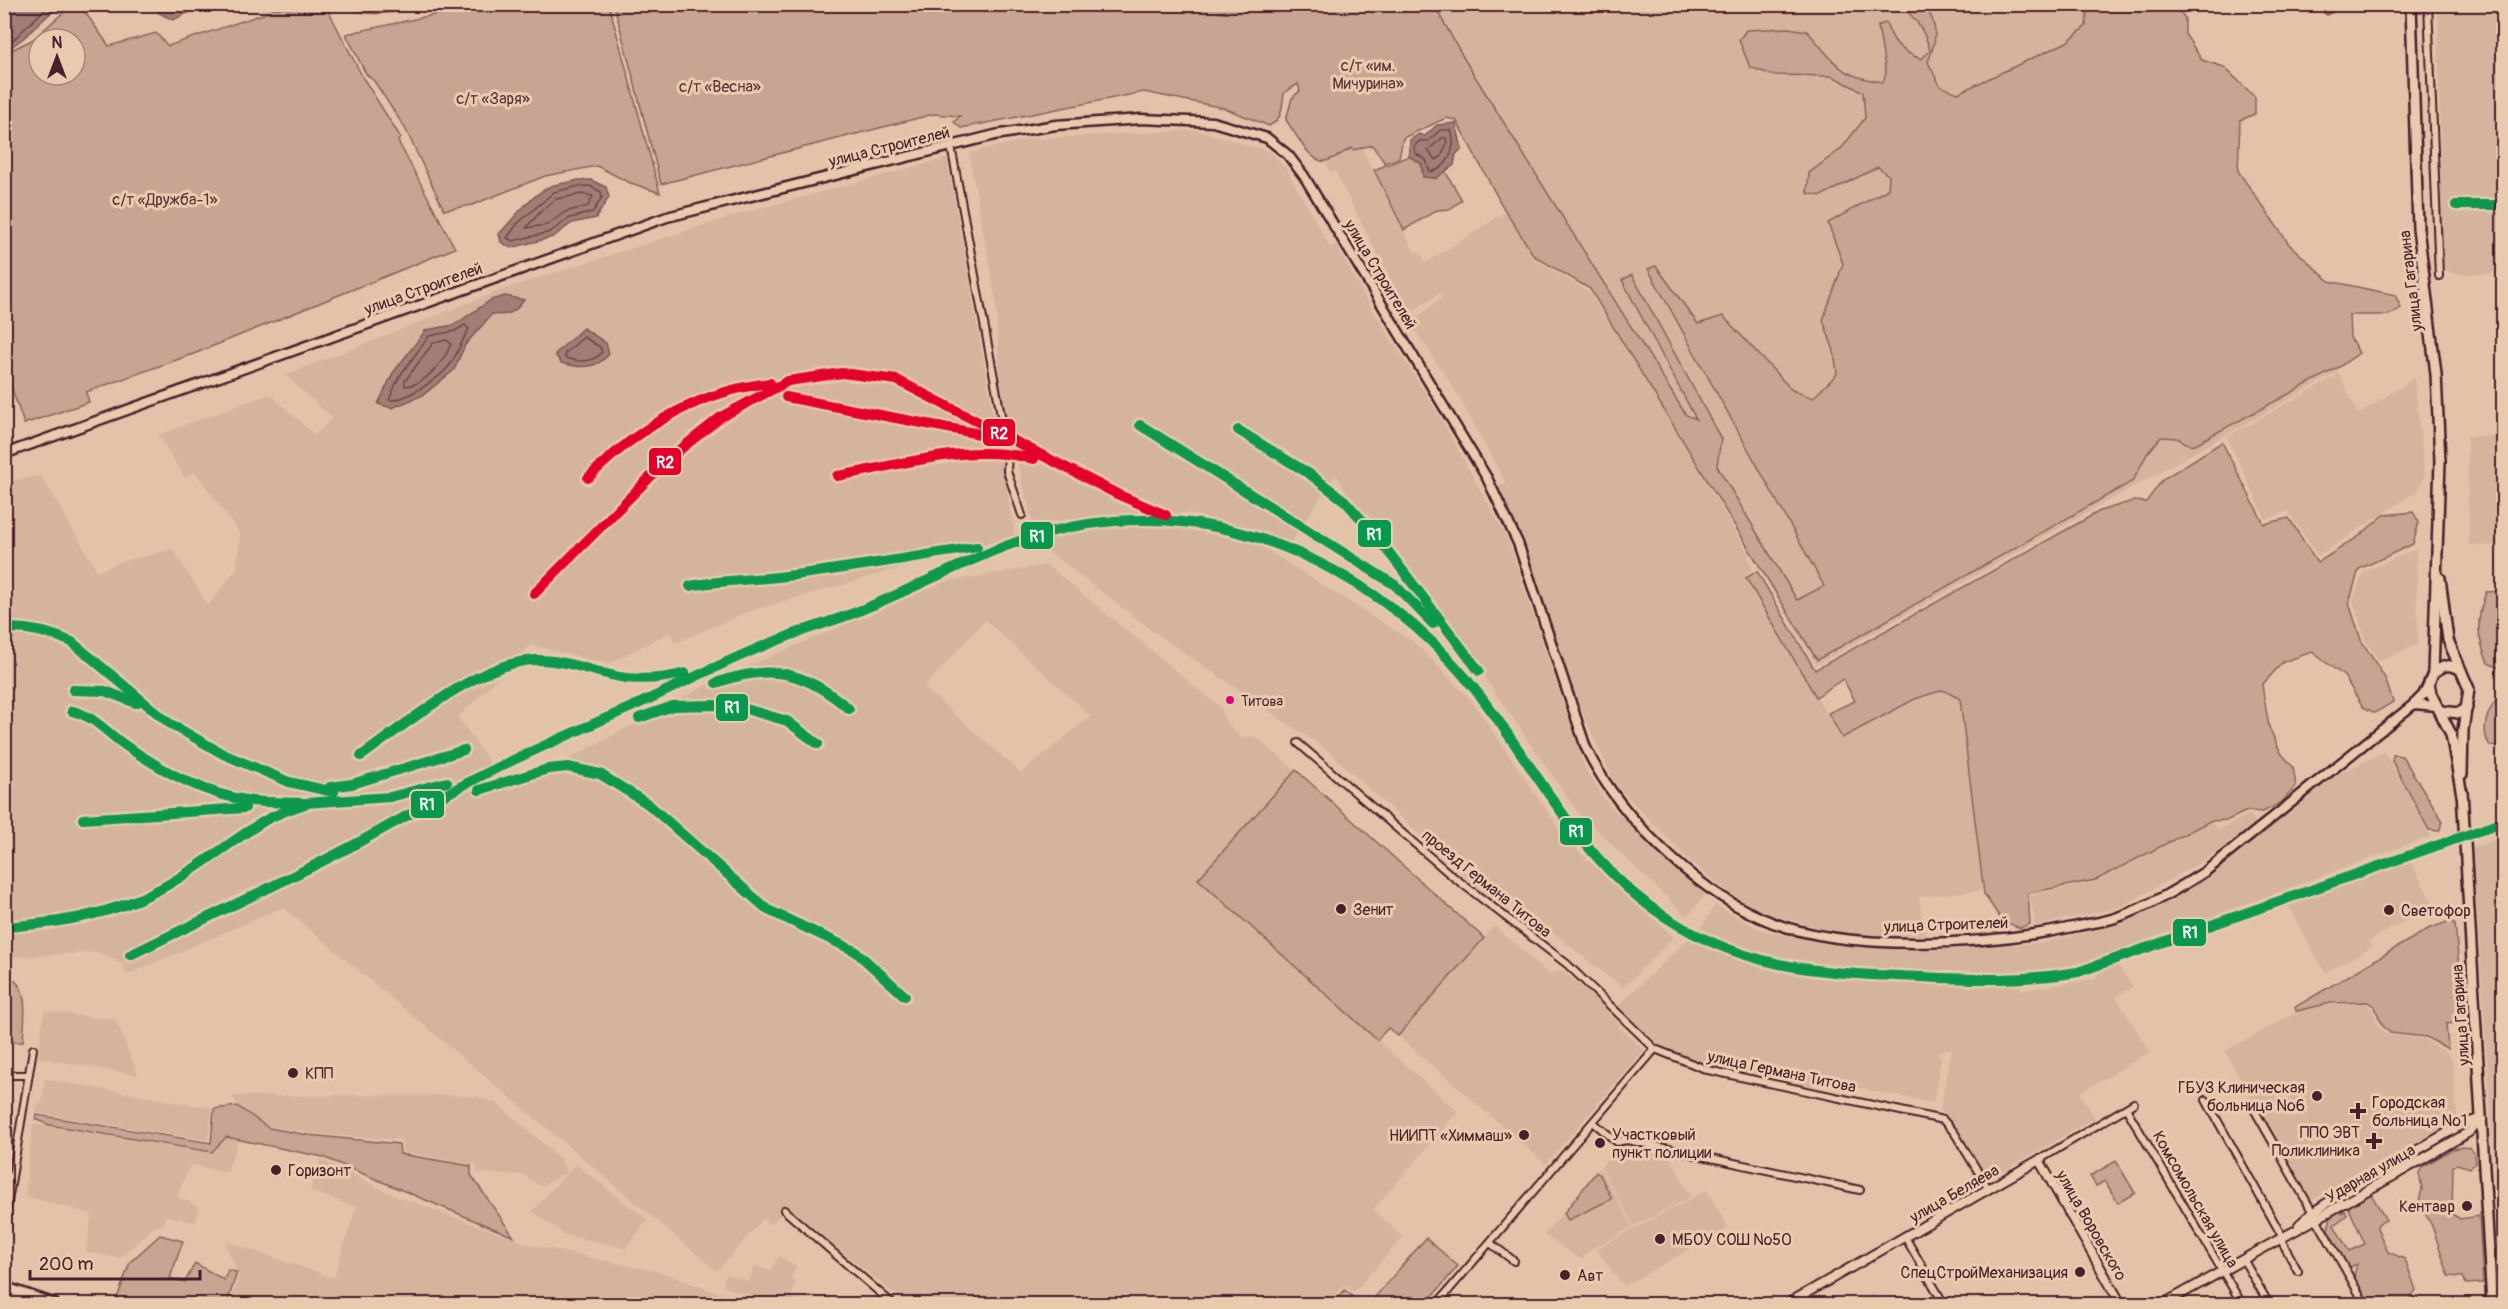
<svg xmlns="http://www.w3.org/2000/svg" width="2508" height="1309" font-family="Pangolin,sans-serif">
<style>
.built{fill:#d4b49d;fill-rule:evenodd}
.green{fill:#c6a592;stroke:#88625e;stroke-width:1.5;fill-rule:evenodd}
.water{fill:#a17e74;stroke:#7e5857;stroke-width:1.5}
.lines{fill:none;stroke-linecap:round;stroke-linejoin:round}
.shore{stroke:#6d4548;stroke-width:1.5}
.minor-casing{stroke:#4a1f2b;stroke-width:10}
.tertiary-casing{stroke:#4a1f2b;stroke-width:12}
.secondary-casing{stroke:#4a1f2b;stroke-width:13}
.primary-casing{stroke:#4a1f2b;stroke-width:14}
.minor{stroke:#e8caae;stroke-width:6}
.tertiary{stroke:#e8caae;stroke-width:8}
.secondary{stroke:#e8caae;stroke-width:8}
.primary{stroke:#e8caae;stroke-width:9}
.rail-1-casing{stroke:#e8caae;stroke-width:15}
.rail-2-casing{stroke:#e8caae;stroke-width:15}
.rail-1{stroke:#07984d;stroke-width:10}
.rail-2{stroke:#e4002b;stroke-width:10}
.bus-dot{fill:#e5007d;stroke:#e8caae;stroke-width:2}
.poi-dot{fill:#4a1f2b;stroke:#e8caae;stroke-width:2}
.labels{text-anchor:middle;stroke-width:6;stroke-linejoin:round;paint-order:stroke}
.bus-label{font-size:14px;fill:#4a1f2b;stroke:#e8caae;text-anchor:start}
.park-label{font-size:16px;fill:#5d333a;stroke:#e8caae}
.street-label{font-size:16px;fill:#4a1f2b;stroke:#e8caae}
.poi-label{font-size:16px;fill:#4a1f2b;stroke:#e8caae;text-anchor:start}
.line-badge{stroke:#e8caae;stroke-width:2}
.badge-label{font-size:16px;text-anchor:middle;font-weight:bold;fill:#fff}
</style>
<rect width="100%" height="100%" fill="#e2c3a9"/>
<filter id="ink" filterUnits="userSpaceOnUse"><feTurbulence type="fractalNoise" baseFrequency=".0167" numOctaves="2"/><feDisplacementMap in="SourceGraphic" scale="12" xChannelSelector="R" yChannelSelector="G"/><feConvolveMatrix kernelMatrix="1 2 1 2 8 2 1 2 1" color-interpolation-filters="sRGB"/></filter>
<g filter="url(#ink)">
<g class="built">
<path d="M1432,5H2144L2205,106L2338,372L1816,665Z"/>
<path d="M2438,5H2503V274H2455L2442,269Z"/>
<path d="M1197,130L1271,152L1287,170L1330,247L1336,244L1365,297L1439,415L1508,540L1586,771L1608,804L1706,895L1687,917L1576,810L1477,666L1345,490L1336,474L1291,542L1189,513L1123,514L1033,523L1009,432L1000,386L996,302L969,153L1028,139Z"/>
<path d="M1361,146L1415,253L1419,251L1426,263L1505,212L1534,259L1589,292L1658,400L1748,553L1752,570L1746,575L1841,739L1916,700L1943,691L1960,699L1983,890L1919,897L1925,935H1873L1828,930L1764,913L1724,889L1690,861L1615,784L1574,694L1523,537L1498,487L1506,483L1455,390L1410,323L1443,297L1440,293L1408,314L1335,171L1330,172L1325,161L1352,148L1354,150Z"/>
<path d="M947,158L1015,535L747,612L675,643L670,632L608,664L531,645L458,717L509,791L714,681L944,582L1047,565L1221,708L1226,723L1243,738L1254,736L1296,770L1198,879L1458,1112L1373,1210L1403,1237L1354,1292L1344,1285L1327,1304H907L787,1207L771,1225L763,1219L717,1271L283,907L127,975L122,964L98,952L5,958V482L41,475L98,572L117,563L173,549L208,606L237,568L240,534L195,472L185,478L158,435L270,394L315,435L332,418L285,375L504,289L739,214ZM985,620L1091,716L1021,773L924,687Z"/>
<path d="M2339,374L2359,414L2414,378L2425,478L2415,493L2318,556L2288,511L2266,520L2227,437Z"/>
<path d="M2467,436H2503V546L2469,545Z"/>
<path d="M1113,524L1190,527L1229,534L1256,543L1415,643L1472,701L1569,843L1674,937L1623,988L1516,904L1512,906L1503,899L1506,895L1500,890L1491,900L1328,751L1161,637L1050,553L1041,537L1073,529Z"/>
<path d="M2416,549L2418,644L2379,661L2365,639L2353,601L2363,572Z"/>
<path d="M2384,752L2431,836L2096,959L2024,976L1813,967L1754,956L1701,928L1715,905L1761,930L1820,943L1913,951L2042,943L2118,924L2192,888L2337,775Z"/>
<path d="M2250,814L2256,824L2203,861L2121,907L2035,926L2030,895L2098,881L2211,822L2218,830Z"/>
<path d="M2503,837H2504L2503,1300L2473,848Z"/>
<path d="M2410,861L2434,905L2369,941L2372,947L2325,973L2286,903Z"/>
<path d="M1494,926L1549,974L1562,970L1606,1007L1609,1015L1620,1024L1618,1027L1644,1050L1546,1164L1398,1036Z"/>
<path d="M1691,936L1757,964L1796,972L2019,983L2022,990L2095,979L2100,971L2116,962L2133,987L2116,997L2150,1052L2080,1093L2095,1118L1993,1177L1982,1170L1957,1128L1940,1110L1952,1049L1938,1051L1941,1059L1933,1103L1849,1086L1817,1084L1807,1087L1702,1064L1661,1046L1618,1006Z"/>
<path d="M2365,1004L2372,1008L2378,1026L2386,1034L2424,1039L2448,1054L2453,1061L2457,1120L2309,1202L2225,1051L2301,1010L2327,1005Z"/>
<path d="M44,1011L116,1020L138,1075L38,1058Z"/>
<path d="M45,1079L212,1108L208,1140L36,1113L38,1103H42Z"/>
<path d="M455,1095L478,1097L498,1104L562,1160L566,1173L541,1186L524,1175L477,1173V1165L402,1152V1140L319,1134L269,1126L240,1108L232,1096Z"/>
<path d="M33,1124L213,1153L226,1138L238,1141L227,1172L190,1165L177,1197L200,1207L195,1223L165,1215L164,1223L151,1229L120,1258L86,1252L92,1214L25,1196Z"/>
<path d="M1626,1143L1669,1154L1691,1197L1634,1226L1601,1167L1616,1149Z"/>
<path d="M320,1159L396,1196L531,1245L659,1272L751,1304H230L239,1277L225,1241L334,1278L356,1207L310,1191Z"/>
<path d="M575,1164L648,1220L626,1248L565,1235L532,1211Z"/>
<path d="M1600,1168L1633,1227L1590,1250L1582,1260L1544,1235Z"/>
<path d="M1707,1190L1728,1228L1624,1286L1596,1249Z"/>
<path d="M779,1256L796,1266L791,1277L795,1283L792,1297L808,1304H775L723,1286L726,1274L749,1281L755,1266L770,1271Z"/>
<path d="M1873,1293L1880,1304H1854Z"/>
</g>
<g class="green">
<path d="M72,5H80L109,46L156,33L168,46L272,11L329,12L363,78L401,138L398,141L455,248L196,353L86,392L89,402L24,424L5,369V53L32,40ZM39,39H75V75H39Z"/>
<path d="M343,5H427C397,11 371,21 343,5Z"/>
<path d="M479,5H609L660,193L628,182L597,166L545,176L472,205L444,210L405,128L374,81L366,74L346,34Z"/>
<path d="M614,5H1434L1466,62L1686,415L1696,419L1622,280L1632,275L1721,439L1717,466L1797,600L1824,586L1648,269L1656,266L1698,324L1723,316L1792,390L1813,398L1837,374L1834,351L1823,320L1843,264L1828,223L1888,189L1889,176L1878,167L1821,196L1807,193L1809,173L1841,149L1865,118L1863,92L1832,76L1772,75L1750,67L1739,40L1746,30L1788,28L1807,31C1836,63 1837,76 1883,82L1886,73L1878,26L1886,22C1893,43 1900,51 1921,59L1930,51C1925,30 1915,18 1900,5H1924C1939,25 1937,40 1928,62L1940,86L1958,93L2067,42L2086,26L2088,5H2175L2185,18V34L2202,60L2224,67L2255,97V114L2240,120L2238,171L2289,244L2329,281L2395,295L2401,308L2389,315H2349L2350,337L2359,353L2339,367L2192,446L2177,438L2161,437L2147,454L2133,481L1817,660L1590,289L1534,256L1504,209L1456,120L1446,118L1403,138L1399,158L1385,163L1372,145L1353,150L1352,148C1344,152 1333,160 1325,161C1310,164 1294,130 1286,120L1292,98L1300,91L1298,84L1284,93C1282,107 1283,119 1269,126L1224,108L1144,92L961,128L954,122L960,116L934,114L661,184Z"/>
<path d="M1409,156L1421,163L1423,177L1436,178L1445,171L1462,200L1450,209L1437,210L1404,230L1374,170Z"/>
<path d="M2222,442L2264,524L2289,518L2317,563L2358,537L2384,515L2413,512L2419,522L2413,544L2359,569L2349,603L2361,640L2385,678L2393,702L2375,713L2363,707L2344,676L2312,652L2283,662L2262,685L2269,727L2281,753L2293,767L2296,786L2282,802L2263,812L2247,811L2228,820L2210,821L2096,880L2028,893L2030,924L2020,928L2002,921L1984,894L1960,699L1943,690L1915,699L1842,738L1828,713L1855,701L1843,679L1816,697L1746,578L1757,571L1815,670L2100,511L2133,501L2146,502L2163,479Z"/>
<path d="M2503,591H2504L2503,670L2488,663C2476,635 2476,621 2486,592Z"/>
<path d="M2503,694V747L2490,746C2479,729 2488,706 2503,694Z"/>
<path d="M2393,755L2402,756L2443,821L2439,831L2429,830L2392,761Z"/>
<path d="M1296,770L1484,938L1398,1036L1388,1028L1377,1040L1198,879Z"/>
<path d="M2450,921L2455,924L2464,1022L2446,1024L2448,1049L2426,1037L2390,1033L2382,1025L2375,1007L2368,1002L2331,1003L2296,1011L2295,1007L2428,929Z"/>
<path d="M5,975C32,984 24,1019 23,1042H5Z"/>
<path d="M237,1106L269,1128L308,1135L399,1144L400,1154L471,1166V1175L514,1237L323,1157L226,1137L212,1152L49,1125L36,1119L37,1115L211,1143L214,1109Z"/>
<path d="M2463,1128L2466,1129L2465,1131L2320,1213Z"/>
<path d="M2462,1147L2470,1148L2474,1153L2475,1164L2470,1168L2457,1164L2453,1167L2452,1214L2460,1219L2479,1216L2483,1283L2466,1284L2463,1277L2449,1276L2432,1226L2419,1202L2422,1189L2419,1173L2422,1167L2453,1149Z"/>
<path d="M2116,1161L2135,1193L2118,1203L2105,1181L2096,1186L2090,1176Z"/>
<path d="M1596,1172L1600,1175L1612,1199L1568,1220L1564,1213Z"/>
<path d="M2370,1192L2386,1220L2378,1224L2377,1228L2388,1252L2405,1259L2416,1290L2407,1304H2368L2353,1279L2357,1264L2346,1268L2332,1244V1238L2328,1230L2332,1211L2338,1208L2341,1213L2345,1211L2347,1215L2334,1225L2349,1251L2365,1244L2347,1204Z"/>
<path d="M160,1235L183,1241L170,1278L185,1282L195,1263L224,1280L228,1270L237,1272L227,1304H115L130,1262Z"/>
<path d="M1426,1238L1458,1266L1426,1304H1369Z"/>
<path d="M1345,1290L1352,1296L1345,1304H1332Z"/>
</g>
<g class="water">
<path d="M4,5L5,4L61,5C41,18 27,40 5,50Z"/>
<path d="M156,5V4L322,5L318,9L200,7L173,20L159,13Z"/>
<path d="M2314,5H2345L2327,15Z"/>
<path d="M1456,123L1462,149L1456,154L1454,165L1436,178L1423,177L1422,164L1409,156L1410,140L1419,134L1425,136L1437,125Z"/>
<path d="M578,180H591L606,187L609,197L596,218L572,223L553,237L511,248L501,242L499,234C514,218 531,195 551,186C559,183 570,183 578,180Z"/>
<path d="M505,296L524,300C515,312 508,317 492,314L465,345L454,370L423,395L392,408L378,404L393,373L426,330L454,325L491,300Z"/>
<path d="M583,328L606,343L609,354C596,370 579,368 561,363L555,354Z"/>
</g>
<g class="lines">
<g class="shore">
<path d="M4,44L13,40L50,4"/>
<path d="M1440,130H1451C1457,146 1449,169 1430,172L1426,160L1415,153L1414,147L1419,141H1428Z"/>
<path d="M1442,138H1446L1447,143L1441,157L1435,160L1428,150Z"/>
<path d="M579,186H590L601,192L602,197L593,212L570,218L550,232L513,241L507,238L518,223L554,192Z"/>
<path d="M582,194L593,196L588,206L565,212L547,225L526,228L543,209L556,199Z"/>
<path d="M465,325L469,329C461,341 457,356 449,366C440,378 403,402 389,400L399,377L429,336L455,331Z"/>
<path d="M584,337L600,347L602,352C593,364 578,362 565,358V353Z"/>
<path d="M447,340L451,344C444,361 425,386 405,386V381L433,343Z"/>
</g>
<defs>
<g id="minor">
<path d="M2428,4L2439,276"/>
<path d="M951,146L1008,453L1007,471L1022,515"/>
<path d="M1298,743L1451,875L1567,964L1655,1049L1708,1070L1943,1120L1954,1132L1988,1188"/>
<path d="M4,1075H28"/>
<path d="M2206,1100L2282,1236"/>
<path d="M2251,1104L2365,1304"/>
<path d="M2126,1108L2242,1304"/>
<path d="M1593,1122L1617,1142L1627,1140L1860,1190"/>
<path d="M2039,1160L2134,1103"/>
<path d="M784,1210L893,1304"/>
<path d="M4,1226L33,1049"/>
<path d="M1905,1237L1944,1304"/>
<path d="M2280,1238L2298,1271"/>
<path d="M1490,1243L1514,1261"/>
<path d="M2243,1259L2269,1304"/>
<path d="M1437,1304L1655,1049"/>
</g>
<g id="tertiary">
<path d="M2299,1225L2312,1213L2336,1197L2461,1125L2479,1119"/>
<path d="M1787,1304L2039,1160L2121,1304"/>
<path d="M2163,1304L2395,1175L2469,1132L2482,1119"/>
</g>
<g id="secondary">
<path d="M4,454L667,217L995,135L1056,125L1141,119L1213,122L1267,138L1288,155L1304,176L1487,478L1518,543L1586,748C1618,815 1692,887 1759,917C1841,955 1991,945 2078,926C2091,923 2105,922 2118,917C2148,907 2179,888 2206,871L2414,704L2423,695L2429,683"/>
<path d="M2414,704L2437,706"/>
</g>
<g id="primary">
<path d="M2411,4L2418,228L2436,374L2440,461L2433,673L2429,683L2431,694L2451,734L2462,795"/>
<path d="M2440,578L2448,640L2469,689L2463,730L2462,774"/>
<path d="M2433,673C2444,665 2449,663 2461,670"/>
<path d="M2441,711L2459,713L2467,708"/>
<path d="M2462,791L2492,1304"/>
<path d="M4,1287L54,1304"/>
<path d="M4,1297L27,1304"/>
</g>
</defs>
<use href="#minor" class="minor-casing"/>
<use href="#tertiary" class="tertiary-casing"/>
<use href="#secondary" class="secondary-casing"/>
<use href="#primary" class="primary-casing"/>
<use href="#minor" class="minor"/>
<use href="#tertiary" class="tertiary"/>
<use href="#secondary" class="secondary"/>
<use href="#primary" class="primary"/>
<defs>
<g id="rail-1">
<path d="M2456,205H2504"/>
<path d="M1140,425L1395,585L1433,624"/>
<path d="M1238,430L1311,475L1345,501L1378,538L1479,671"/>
<path d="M690,586C722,580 754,580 786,576C850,568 913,557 977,547"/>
<path d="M4,628C28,627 50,632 72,642L169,723L223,754L289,782L334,792"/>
<path d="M716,683C770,663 805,671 849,709"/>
<path d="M73,690L105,691L136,703"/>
<path d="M639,718L673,706L714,705L746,709L787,721L818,744"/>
<path d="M361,756C407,724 480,661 536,660C567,659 596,674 626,678C646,680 667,678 685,673"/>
<path d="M330,787L352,784L464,750"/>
<path d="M479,790L548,769L568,767L600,774L648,804L768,910L855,951L905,996"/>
<path d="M292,804L390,797L447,782"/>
<path d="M83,819L245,808"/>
<path d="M4,927C59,923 112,915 160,889C196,870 227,844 261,823C274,814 292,809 307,803C289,802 270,803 252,801C206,795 167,773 129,748C109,736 96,716 72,711"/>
<path d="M130,955C203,919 278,885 350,847C399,821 447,792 497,768C547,743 599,722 649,699C693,678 736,656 781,639C805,629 830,622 854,613C959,571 1029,518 1149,520C1280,522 1403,595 1481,697C1535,767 1576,851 1648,905C1736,970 1818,973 1922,977C1975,980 2025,981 2078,972L2504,822"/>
</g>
<g id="rail-2">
<path d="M786,397L990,436"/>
<path d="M837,476C902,465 969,442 1034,459"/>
<path d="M588,478C638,428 698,391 770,383"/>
<path d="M534,594L668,459L721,417L788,381L842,373L897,380L1119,495L1166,515"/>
</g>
</defs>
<use href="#rail-1" class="rail-1-casing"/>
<use href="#rail-2" class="rail-2-casing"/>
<use href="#rail-1" class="rail-1"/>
<use href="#rail-2" class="rail-2"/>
</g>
</g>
<circle class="bus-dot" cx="1230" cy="700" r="5"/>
<g class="poi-dot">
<circle cx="1341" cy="909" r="6"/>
<circle cx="2389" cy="910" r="6"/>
<circle cx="293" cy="1073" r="6"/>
<circle cx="2317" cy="1096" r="6"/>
<path d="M2355 1102h6v6h6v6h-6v6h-6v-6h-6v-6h6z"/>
<circle cx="1524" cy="1135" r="6"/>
<path d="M2371 1132h6v6h6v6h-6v6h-6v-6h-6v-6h6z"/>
<circle cx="1600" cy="1143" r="6"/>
<circle cx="276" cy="1170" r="6"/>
<circle cx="2467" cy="1206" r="6"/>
<circle cx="1660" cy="1239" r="6"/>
<circle cx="2080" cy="1272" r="6"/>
<circle cx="1565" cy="1275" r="6"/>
</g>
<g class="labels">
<g class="bus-label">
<text x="1241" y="706">Титова</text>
</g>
<g class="park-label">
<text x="1368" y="71">с/т «им.<tspan x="1368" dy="18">Мичурина»</tspan></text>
<text x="720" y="92">с/т «Весна»</text>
<text x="493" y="104">с/т «Заря»</text>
<text x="165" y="205">с/т «Дружба-1»</text>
</g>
<g class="street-label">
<text transform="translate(889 146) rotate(-14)" y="6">улица Строителей</text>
<text transform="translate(1381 274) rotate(59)" y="6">улица Строителей</text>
<text transform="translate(2410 281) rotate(-97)" y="6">улица Гагарина</text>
<text transform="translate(423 288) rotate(-20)" y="6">улица Строителей</text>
<text transform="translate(1487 883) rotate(39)" y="6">проезд Германа Титова</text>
<text transform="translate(1946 924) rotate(-2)" y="6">улица Строителей</text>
<text transform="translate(2460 1015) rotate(-94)" y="6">улица Гагарина</text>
<text transform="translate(1782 1071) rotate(12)" y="6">улица Германа Титова</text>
<text transform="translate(2370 1173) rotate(-30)" y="6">Ударная улица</text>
<text transform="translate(1954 1193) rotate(-30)" y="6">улица Беляева</text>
<text transform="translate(2196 1199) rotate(60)" y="6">Комсомольская улица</text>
<text transform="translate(2092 1225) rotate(60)" y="6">улица Воровского</text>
</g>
<g class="poi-label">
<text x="1353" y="915">Зенит</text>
<text x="2401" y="916">Светофор</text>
<text x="305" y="1079">КПП</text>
<text x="2305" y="1093" text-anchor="end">ГБУЗ Клиническая<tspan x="2305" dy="18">больница №6</tspan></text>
<text x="2372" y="1108">Городская<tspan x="2372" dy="18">больница №1</tspan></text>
<text x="2360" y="1138" text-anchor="end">ППО ЭВТ<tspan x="2360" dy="18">Поликлиника</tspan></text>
<text x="1612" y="1140">Участковый<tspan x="1612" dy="18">пункт полиции</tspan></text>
<text x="1512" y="1141" text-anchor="end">НИИПТ «Химмаш»</text>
<text x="288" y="1176">Горизонт</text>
<text x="2455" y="1212" text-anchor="end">Кентавр</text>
<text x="1672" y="1245">МБОУ СОШ №50</text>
<text x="2068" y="1278" text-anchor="end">СпецСтройМеханизация</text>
<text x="1577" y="1281">Авт</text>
</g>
</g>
<g class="line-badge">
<rect x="982" y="418" width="34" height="29" rx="6" fill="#e4002b"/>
<rect x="648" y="447" width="34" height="29" rx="6" fill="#e4002b"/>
<rect x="1357" y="519" width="35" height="29" rx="6" fill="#07984d"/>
<rect x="1020" y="521" width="34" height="29" rx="6" fill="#07984d"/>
<rect x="715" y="693" width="34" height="29" rx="6" fill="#07984d"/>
<rect x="410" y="790" width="35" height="29" rx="6" fill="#07984d"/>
<rect x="1559" y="817" width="34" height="29" rx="6" fill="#07984d"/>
<rect x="2172" y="918" width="35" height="29" rx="6" fill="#07984d"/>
</g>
<g class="badge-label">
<text x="999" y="439">R2</text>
<text x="665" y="468">R2</text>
<text x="1374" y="540">R1</text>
<text x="1037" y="542">R1</text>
<text x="732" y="713">R1</text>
<text x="427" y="810">R1</text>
<text x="1576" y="837">R1</text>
<text x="2190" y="938">R1</text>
</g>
<rect width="2508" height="1309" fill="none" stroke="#e8caae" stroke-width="24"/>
<rect x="12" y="12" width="2484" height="1285" fill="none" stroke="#4a1f2b" stroke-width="2" filter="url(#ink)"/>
<g transform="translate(57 57)"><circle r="28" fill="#e8caae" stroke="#a9867a" stroke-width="1.5"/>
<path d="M0-4.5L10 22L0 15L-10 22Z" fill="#4a1f2b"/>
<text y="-9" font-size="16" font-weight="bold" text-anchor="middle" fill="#4a1f2b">N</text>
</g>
<path d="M30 1270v9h170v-9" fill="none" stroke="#4a1f2b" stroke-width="3"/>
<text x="39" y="1270" font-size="18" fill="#4a1f2b" stroke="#e8caae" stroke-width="4.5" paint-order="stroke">200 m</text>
</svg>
